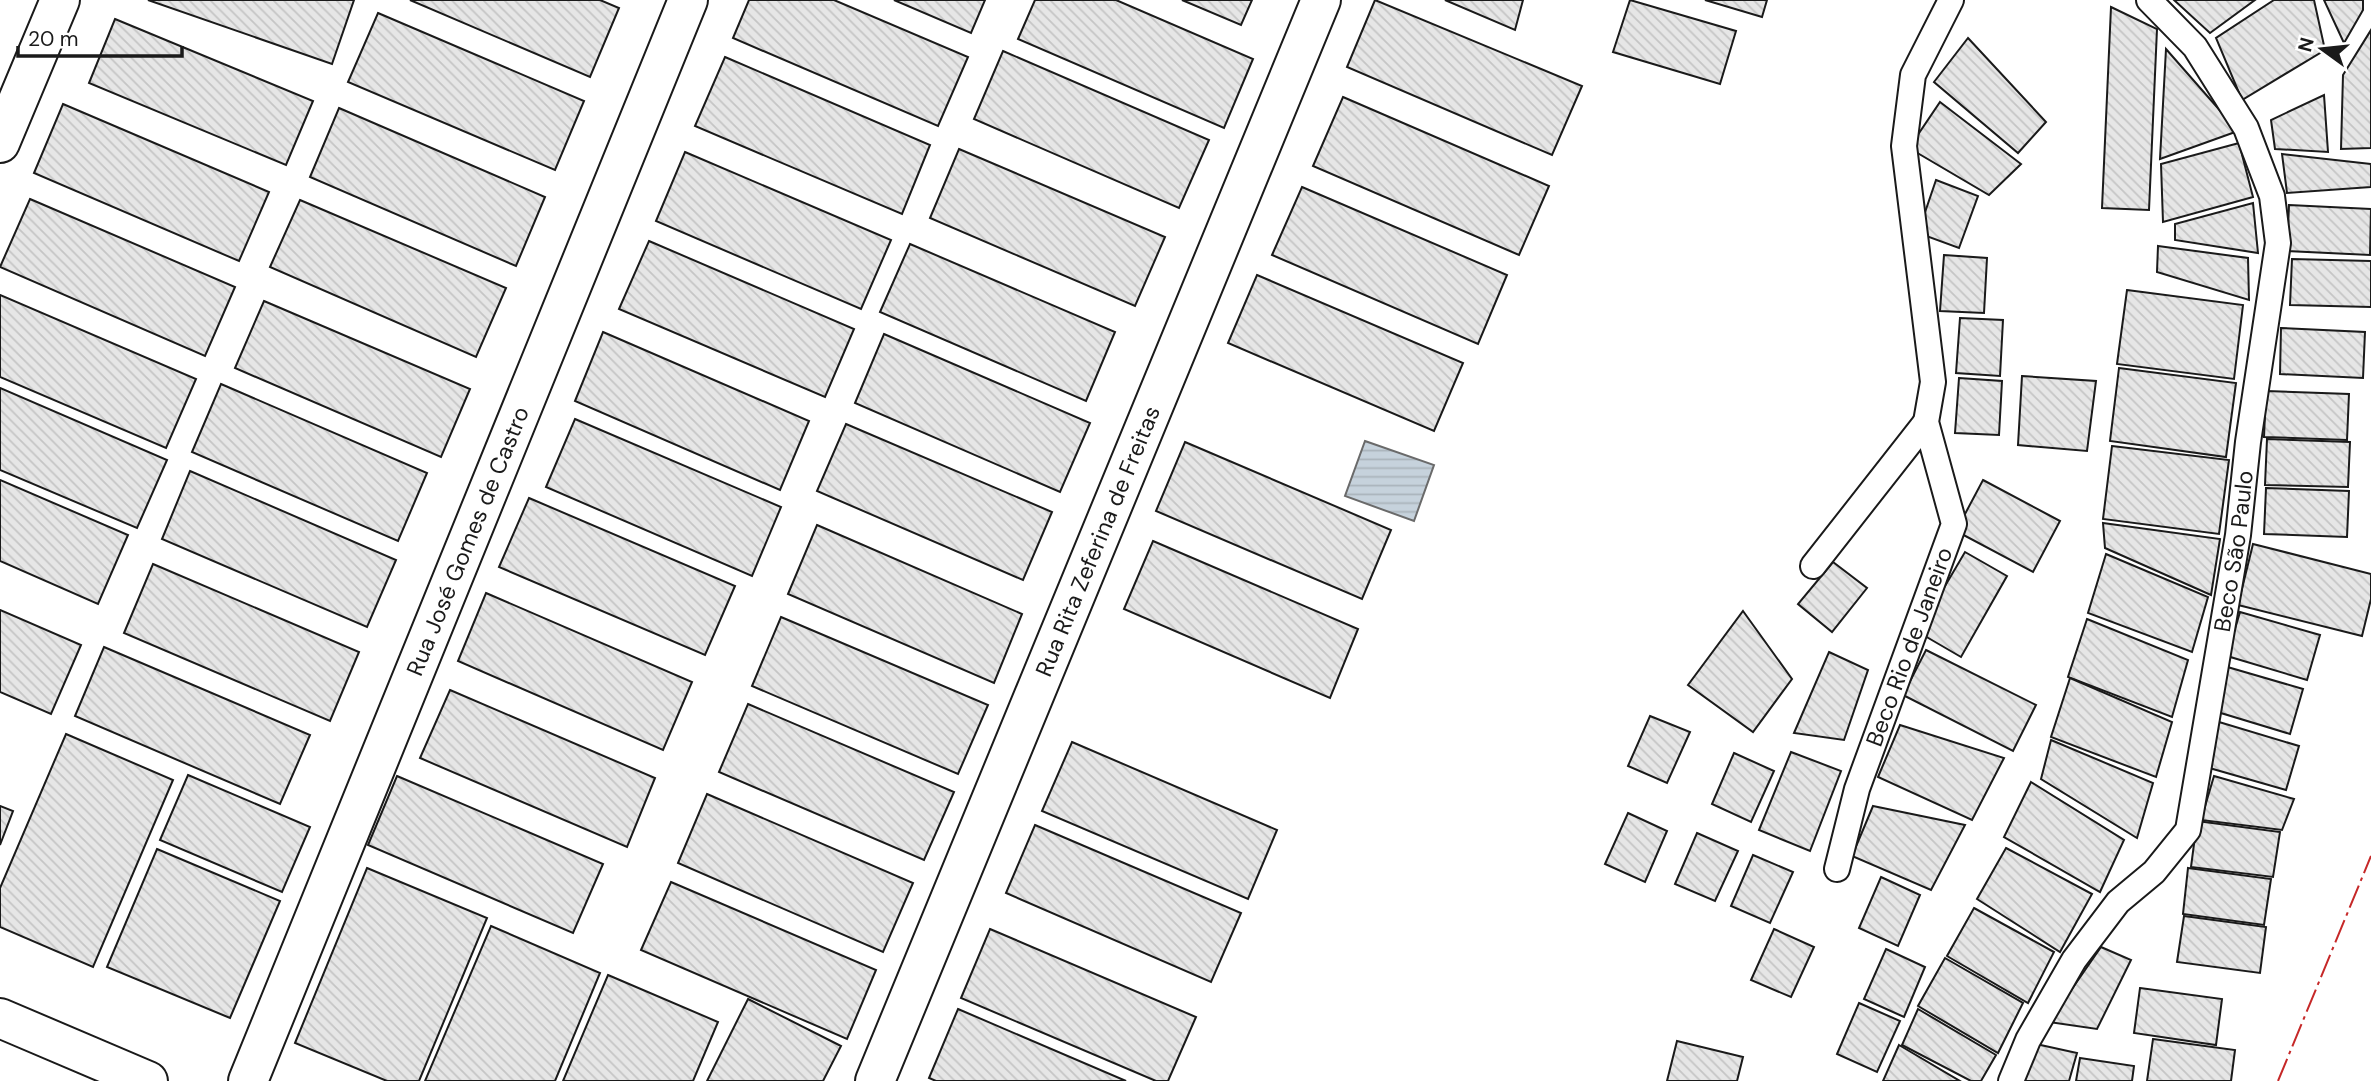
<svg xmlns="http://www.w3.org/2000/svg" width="2371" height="1081" font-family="'DM Sans',sans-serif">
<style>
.water{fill:url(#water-rules);stroke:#6a6a6a;stroke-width:2}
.building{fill:url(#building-back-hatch);stroke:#1a1a1a;stroke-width:2}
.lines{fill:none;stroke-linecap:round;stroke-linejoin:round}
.service-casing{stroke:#1a1a1a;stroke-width:28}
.minor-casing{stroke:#1a1a1a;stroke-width:42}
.secondary-casing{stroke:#1a1a1a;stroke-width:42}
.service{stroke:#fff;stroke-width:24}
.minor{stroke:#fff;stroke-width:38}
.secondary{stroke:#fff;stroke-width:38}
.power{stroke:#c62828;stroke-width:2;stroke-dasharray:24 5 3.5 5;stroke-linecap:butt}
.labels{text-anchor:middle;stroke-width:5;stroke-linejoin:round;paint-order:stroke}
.street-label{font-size:23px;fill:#1a1a1a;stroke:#fff}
</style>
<defs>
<pattern id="water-rules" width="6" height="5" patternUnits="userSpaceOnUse" patternTransform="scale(1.75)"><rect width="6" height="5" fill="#c6d2dc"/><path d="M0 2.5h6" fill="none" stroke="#aab4bc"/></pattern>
<pattern id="building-back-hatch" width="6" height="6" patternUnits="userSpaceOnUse" patternTransform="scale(1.75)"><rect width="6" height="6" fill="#e6e6e6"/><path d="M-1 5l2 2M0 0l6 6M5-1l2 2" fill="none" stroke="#c5c5c5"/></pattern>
</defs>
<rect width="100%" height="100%" fill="#fff"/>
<path class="water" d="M1365,441L1434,465L1414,521L1345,496Z"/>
<g class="building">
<path d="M148,0H354L332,64Z"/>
<path d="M410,0H600L619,8L590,77Z"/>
<path d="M749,0H834L968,57L938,126L733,38Z"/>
<path d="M894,0H985L971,33Z"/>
<path d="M1035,0H1116L1253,59L1224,128L1018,39Z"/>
<path d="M1182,0H1252L1241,25Z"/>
<path d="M1375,0L1582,86L1552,155L1347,67Z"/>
<path d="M1445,0H1523L1515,30Z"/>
<path d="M1630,0L1736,31L1720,84L1613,52Z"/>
<path d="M1705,0H1767L1762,17Z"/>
<path d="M2174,0H2255L2210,33Z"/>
<path d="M2274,0H2314L2325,50L2242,100L2216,38Z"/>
<path d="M2324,0H2363V10L2344,43Z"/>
<path d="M2111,7L2157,29L2149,210L2102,208Z"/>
<path d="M378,13L584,101L555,170L348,82Z"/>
<path d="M115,19L313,101L286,165L89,83Z"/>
<path d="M2371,30V148L2341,149L2343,75Z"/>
<path d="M1968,38L2046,122L2018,153L1934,82Z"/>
<path d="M2166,49L2238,131L2160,159Z"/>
<path d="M1003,51L1209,140L1179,208L974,119Z"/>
<path d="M725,57L930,145L902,214L695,126Z"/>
<path d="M2324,95L2328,152L2275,149L2271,120Z"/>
<path d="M1343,97L1549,186L1519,255L1313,166Z"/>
<path d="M1940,102L2021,164L1989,195L1909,148Z"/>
<path d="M63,104L269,192L239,261L34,173Z"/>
<path d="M339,108L545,197L516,266L310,177Z"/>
<path d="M2239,143L2253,197L2163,222L2161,164Z"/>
<path d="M959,149L1165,237L1135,306L930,218Z"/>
<path d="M685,152L891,240L861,309L656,221Z"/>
<path d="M2282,154L2371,164V187L2287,193Z"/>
<path d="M1936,180L1978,196L1959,248L1918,233Z"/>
<path d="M1302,187L1507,275L1478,344L1272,255Z"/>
<path d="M30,199L235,287L205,356L0,267Z"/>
<path d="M300,200L506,288L476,357L270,267Z"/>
<path d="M2253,203L2258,253L2175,240V224Z"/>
<path d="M2289,205L2371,209L2370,255L2287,251Z"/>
<path d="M649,241L854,329L825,397L619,309Z"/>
<path d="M910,244L1115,332L1086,401L880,312Z"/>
<path d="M2158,246L2248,258L2249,300L2157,272Z"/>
<path d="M1944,255L1987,258L1984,313L1940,311Z"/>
<path d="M2292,259L2371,261V307L2290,305Z"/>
<path d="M1257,275L1463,363L1434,431L1228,343Z"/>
<path d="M2127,290L2243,305L2234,379L2117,364Z"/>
<path d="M0,295L196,379L166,448L0,377Z"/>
<path d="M264,301L470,389L441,457L235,368Z"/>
<path d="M1960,318L2003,320L2000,376L1956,373Z"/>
<path d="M2281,328L2365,332L2363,378L2280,374Z"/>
<path d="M603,332L809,421L780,490L575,401Z"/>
<path d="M884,334L1090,423L1060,492L855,403Z"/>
<path d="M2119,368L2236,383L2226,457L2110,441Z"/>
<path d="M2022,376L2096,381L2087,451L2018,445Z"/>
<path d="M1959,378L2002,381L1999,435L1955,433Z"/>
<path d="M221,384L427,473L398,541L192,452Z"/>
<path d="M0,388L167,460L137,528L0,470Z"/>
<path d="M2266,391L2349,394L2347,440L2264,437Z"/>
<path d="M575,419L781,507L752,576L546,487Z"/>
<path d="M846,424L1052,512L1023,580L817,491Z"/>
<path d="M2267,439L2350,442L2348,487L2265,485Z"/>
<path d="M1185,442L1391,530L1362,599L1156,511Z"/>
<path d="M2112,446L2229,460L2219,534L2103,519Z"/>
<path d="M190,471L396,560L367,627L162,539Z"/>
<path d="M0,480L128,535L98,604L0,561Z"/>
<path d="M1983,480L2060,521L2033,572L1956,531Z"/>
<path d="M2266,488L2349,491L2347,537L2264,534Z"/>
<path d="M529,498L735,586L705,655L499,567Z"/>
<path d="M2103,523L2220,539L2211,595L2105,548Z"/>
<path d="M817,525L1022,614L994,683L788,594Z"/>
<path d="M1153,541L1358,629L1330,698L1124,609Z"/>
<path d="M2253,544L2371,574V599L2362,636L2238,605Z"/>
<path d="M1965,552L2007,576L1961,657L1918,632Z"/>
<path d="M2106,554L2208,597L2192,652L2088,613Z"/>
<path d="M1833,562L1867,588L1832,632L1798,604Z"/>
<path d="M153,564L359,652L330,721L124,633Z"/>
<path d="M486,593L692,682L663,750L458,661Z"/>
<path d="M0,610L81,645L51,714L0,692Z"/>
<path d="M1743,611L1792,679L1753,732L1688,685Z"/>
<path d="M2240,612L2320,635L2307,680L2227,656Z"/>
<path d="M781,617L988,705L958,774L752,686Z"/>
<path d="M2087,619L2188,660L2172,717L2068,677Z"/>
<path d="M104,647L310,735L280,804L75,716Z"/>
<path d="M1926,650L2036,705L2013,751L1903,695Z"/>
<path d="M1829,652L1868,670L1844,740L1794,733Z"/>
<path d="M2224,666L2303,689L2290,734L2211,710Z"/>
<path d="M2070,678L2172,722L2156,777L2051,737Z"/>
<path d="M450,690L655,778L627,847L420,758Z"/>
<path d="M748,704L954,792L924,860L719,772Z"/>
<path d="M1650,716L1690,732L1667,783L1628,766Z"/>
<path d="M2219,722L2299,746L2286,790L2206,767Z"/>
<path d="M1900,725L2004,758L1972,820L1878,777Z"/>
<path d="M66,734L173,780L93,967L0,927V888Z"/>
<path d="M2051,740L2153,783L2137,838L2041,779Z"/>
<path d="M1072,742L1277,830L1248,899L1042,811Z"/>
<path d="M1791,752L1841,771L1810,851L1759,830Z"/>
<path d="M1734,753L1774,771L1751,822L1712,804Z"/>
<path d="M188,775L310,827L282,892L160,840Z"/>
<path d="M397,776L603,864L573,933L368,845Z"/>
<path d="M2214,776L2294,799L2282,830L2201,820Z"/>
<path d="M2031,782L2124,840L2100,892L2004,837Z"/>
<path d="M707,794L913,883L883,952L678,863Z"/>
<path d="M0,806L13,811L0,845Z"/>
<path d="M1873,806L1965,825L1931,890L1852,856Z"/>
<path d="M1628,813L1667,831L1645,882L1605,864Z"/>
<path d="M2197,821L2280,832L2273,877L2191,867Z"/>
<path d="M1035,825L1241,913L1211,982L1006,893Z"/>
<path d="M1697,833L1738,851L1715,901L1675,884Z"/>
<path d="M2006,848L2092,894L2060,952L1977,899Z"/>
<path d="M157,849L280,901L230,1018L107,967Z"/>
<path d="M1753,855L1793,872L1770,923L1731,906Z"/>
<path d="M367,868L487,918L419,1081H387L295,1043Z"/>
<path d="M2188,868L2271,879L2264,925L2183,914Z"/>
<path d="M1881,877L1920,895L1898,946L1859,928Z"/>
<path d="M671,882L876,970L847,1039L641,950Z"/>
<path d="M1974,908L2054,952L2028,1003L1947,956Z"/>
<path d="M2184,916L2266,927L2260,973L2177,962Z"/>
<path d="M491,926L600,973L555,1081H425Z"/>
<path d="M990,929L1196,1017L1168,1081H1156L961,998Z"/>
<path d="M1774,929L1814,947L1791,997L1751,980Z"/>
<path d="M2101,947L2131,960L2097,1029L2049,1022Z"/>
<path d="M1886,949L1925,967L1904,1017L1864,999Z"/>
<path d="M1945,958L2023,1003L1998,1053L1918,1006Z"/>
<path d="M608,975L718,1022L693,1081H563Z"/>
<path d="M2140,988L2222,999L2216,1045L2134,1033Z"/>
<path d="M748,999L841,1046L823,1081H707Z"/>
<path d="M1859,1003L1900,1021L1877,1072L1837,1054Z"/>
<path d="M958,1009L1126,1081H936L929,1078Z"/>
<path d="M1918,1009L1996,1055L1981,1081H1971L1902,1045Z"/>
<path d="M2153,1039L2235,1050L2231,1081H2147Z"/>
<path d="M1677,1041L1743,1057L1737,1081H1667Z"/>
<path d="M2036,1044L2077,1053L2069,1081H2023Z"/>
<path d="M1899,1045L1960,1081H1883Z"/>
<path d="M2080,1058L2134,1066L2132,1081H2076Z"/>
</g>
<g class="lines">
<defs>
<g id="service">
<path d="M1813,566L1926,422"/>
<path id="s1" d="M1837,869L1857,789L1954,524L1926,422L1933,382L1904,146L1913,75L1951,0"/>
<path id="s2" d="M2011,1081L2028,1040L2074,960L2118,902L2154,872L2188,830L2238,535L2248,442L2278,243L2272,196L2246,128L2195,47L2149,0"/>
</g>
<g id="minor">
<path d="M0,143L60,0"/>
<path id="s3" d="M248,1081L688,0"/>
<path id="s4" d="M875,1081L1321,0"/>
</g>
<path id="secondary" d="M0,1018L148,1081"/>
</defs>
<use href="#service" class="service-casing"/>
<use href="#minor" class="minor-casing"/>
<use href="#secondary" class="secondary-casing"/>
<use href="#service" class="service"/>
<use href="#minor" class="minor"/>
<use href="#secondary" class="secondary"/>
<path class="power" d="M2278,1081L2371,856"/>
</g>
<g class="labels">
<g class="street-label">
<text dy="8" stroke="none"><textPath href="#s3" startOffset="583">Rua José Gomes de Castro</textPath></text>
<text dy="8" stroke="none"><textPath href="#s4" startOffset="584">Rua Rita Zeferina de Freitas</textPath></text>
<text dy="8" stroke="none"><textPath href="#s2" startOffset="593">Beco São Paulo</textPath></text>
<text dy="8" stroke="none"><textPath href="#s1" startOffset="234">Beco Rio de Janeiro</textPath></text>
</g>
</g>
<g transform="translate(2322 49) rotate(285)" stroke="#ffffff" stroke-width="5" paint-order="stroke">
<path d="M0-5L12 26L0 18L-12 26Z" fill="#1a1a1a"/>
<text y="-10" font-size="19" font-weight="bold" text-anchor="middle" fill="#1a1a1a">N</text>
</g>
<path d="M18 46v10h164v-10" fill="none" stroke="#1a1a1a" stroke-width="3.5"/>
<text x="28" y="46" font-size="21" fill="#1a1a1a" stroke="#ffffff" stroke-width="5" paint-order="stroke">20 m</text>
</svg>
